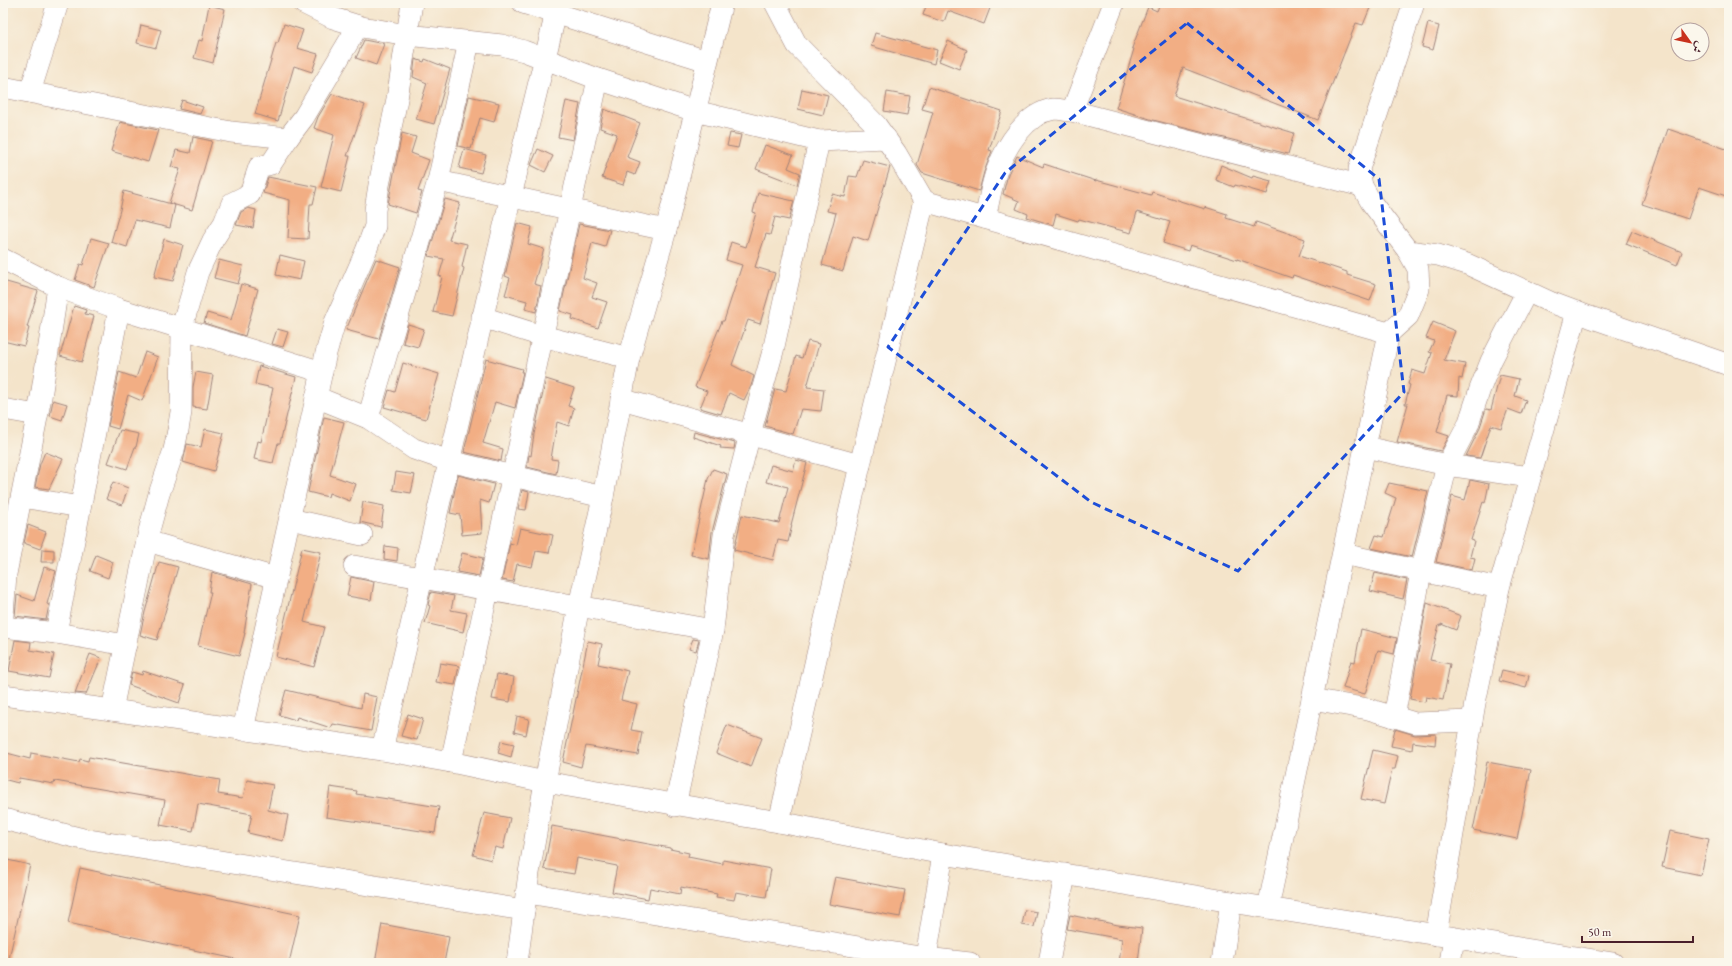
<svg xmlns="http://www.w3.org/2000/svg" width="1732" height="966" font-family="'EB Garamond',Amiri,serif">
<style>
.building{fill:#f2ae84}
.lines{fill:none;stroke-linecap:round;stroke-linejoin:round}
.minor-casing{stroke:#9f827a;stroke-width:22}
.minor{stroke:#fff;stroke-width:21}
.marked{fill:none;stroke:#1d4ed8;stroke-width:3;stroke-dasharray:8 5;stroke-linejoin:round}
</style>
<rect width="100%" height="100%" fill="#fbf7ec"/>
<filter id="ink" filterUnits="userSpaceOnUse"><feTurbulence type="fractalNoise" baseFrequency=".025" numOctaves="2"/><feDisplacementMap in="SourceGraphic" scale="8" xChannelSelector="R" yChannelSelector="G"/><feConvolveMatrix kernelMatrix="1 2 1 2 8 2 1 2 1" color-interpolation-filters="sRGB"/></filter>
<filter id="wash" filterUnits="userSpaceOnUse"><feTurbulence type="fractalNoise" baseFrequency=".012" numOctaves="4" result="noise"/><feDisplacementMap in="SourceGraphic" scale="16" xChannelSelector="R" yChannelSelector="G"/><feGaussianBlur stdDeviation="0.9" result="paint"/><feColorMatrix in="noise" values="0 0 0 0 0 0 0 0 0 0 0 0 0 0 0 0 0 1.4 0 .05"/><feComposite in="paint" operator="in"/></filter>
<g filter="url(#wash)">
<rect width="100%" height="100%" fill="#f4e4ca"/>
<g id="blocks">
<g class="building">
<path d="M927,3H992L984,24L948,11L944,22L923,15Z"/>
<path d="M1160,3H1372L1363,25L1356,23L1318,120L1183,68L1174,96L1294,133L1288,154L1153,120L1116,108L1134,49L1132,48L1148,7L1157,11Z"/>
<path d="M209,5L225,9L213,63L194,58L199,40L202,41Z"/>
<path d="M1428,23L1439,26L1433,50L1422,47Z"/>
<path d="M284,24L303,30L297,48L318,54L312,72L294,66L278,121L255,114L276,43H278Z"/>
<path d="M141,25L161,30L156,48L137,43Z"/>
<path d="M875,33L937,50L934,64L871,46Z"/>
<path d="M364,40L384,44L376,65L356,58Z"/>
<path d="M948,41L967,50L959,69L939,61Z"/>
<path d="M415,59L424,62L425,59L450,69L434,124L416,119L427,83L413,77Z"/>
<path d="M929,87L1002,111L989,150L992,151L984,172L979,191L922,173L917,165L933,112L922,109Z"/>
<path d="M802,89L828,95L823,115L798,109Z"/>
<path d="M887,92L910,96L907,115L884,111Z"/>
<path d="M332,94L365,105L347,156H350L341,192L321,187L334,135L314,128L318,117Z"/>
<path d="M469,96L499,103L494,122L480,118L471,149L458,146Z"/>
<path d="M182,100L203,107L200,114L179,109Z"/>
<path d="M566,101L580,104L573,140L558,137Z"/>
<path d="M604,109L640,123L627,157L640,162L635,175L627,172L623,185L602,178L617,134L600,128Z"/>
<path d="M120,122L158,130L148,162L111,151Z"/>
<path d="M1668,129L1729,150V197L1699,187L1688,219L1642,204Z"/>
<path d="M402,133L416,137L411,153L429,160L418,191L422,192L416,213L388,204Z"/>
<path d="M730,133L741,135L738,148L727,146Z"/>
<path d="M193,137L212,141L192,210L169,203L180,169L171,167L176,150L190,153Z"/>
<path d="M765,145L793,155L788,168L800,173L797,185L756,169Z"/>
<path d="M464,149L486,155L481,173L459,168Z"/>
<path d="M538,149L553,156L545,172L531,165Z"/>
<path d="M1017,156L1043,167L1044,164L1096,181V180L1151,195L1152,192L1205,209V207L1227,214L1226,218L1254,227L1256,222L1305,239L1299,256L1347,272V275L1376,284L1370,301L1293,275L1292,278L1237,259V260L1190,245L1188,251L1163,243L1170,222L1137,212L1131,233L1079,219L1078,221L1056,214L1053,225L1027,217L1028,214L1016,209L1019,201L1003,194L1008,174Z"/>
<path d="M863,160L890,167L868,241L853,236L843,271L822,265L836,213L827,211L832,194L845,197L849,176L857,177Z"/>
<path d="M1221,165L1252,178L1253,176L1271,181L1267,194L1235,185L1234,187L1216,180Z"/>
<path d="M268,177L317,187L313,204H310L308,239L288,238L290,200L263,193Z"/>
<path d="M124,191L175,205L170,228L135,220L127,247L111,242L120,210Z"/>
<path d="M758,193L794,201L789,220L775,217L770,235L766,234L755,267L775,273L760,324L748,320L732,365L754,376L751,386L744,400L729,393L721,414L700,408L707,391L695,387L722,321H724L742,265L726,260L731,242L746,247L756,213L753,212Z"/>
<path d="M445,199L460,203L449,240L467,244L462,267L464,268L452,316L433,312L442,277L439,276L444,259L428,256Z"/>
<path d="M248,208L256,210L253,228L236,225L241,212Z"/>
<path d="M517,223L532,227L528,244L544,249L534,284L541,286L536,312L525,309L527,301L505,295L510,278L505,276Z"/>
<path d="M579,224L610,230L605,247L592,243L583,278L597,283L592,297L607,302L598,328L572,319L573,315L560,311Z"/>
<path d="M1632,231L1682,252L1677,265L1626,244Z"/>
<path d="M91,238L109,243L94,287L75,280L80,264L83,265Z"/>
<path d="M164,239L183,245L173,281L154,277Z"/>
<path d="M280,255L304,261L300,280L276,275Z"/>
<path d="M376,259L400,267L379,339L346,330Z"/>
<path d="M219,260L243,266L238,284L214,278Z"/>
<path d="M3,281L38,291L27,327L29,328L24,346L3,341Z"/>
<path d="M241,284L258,289L245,336L204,323L207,313L231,320Z"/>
<path d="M74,306L86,310L85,314L94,316L82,362L60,356Z"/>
<path d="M1433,322L1455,331L1444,360L1465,364L1462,379L1459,378L1458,396L1447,395L1437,432L1449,436L1441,451L1397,442L1408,404H1405L1410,385L1408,384L1412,370L1425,374L1432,353L1429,352L1434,341L1426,338Z"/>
<path d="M408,324L424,329L418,347L403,343Z"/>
<path d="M277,329L288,332L283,347L272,344Z"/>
<path d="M808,341L819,344L807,387L824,389L821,411L801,409L793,434L765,426L775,389L786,391L796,356L802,358Z"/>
<path d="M145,352L158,357L142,401L128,395L118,429L108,426L119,372L136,378Z"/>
<path d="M486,359L522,369L521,372H523L515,408L495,402L483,443L503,449L501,461L464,452Z"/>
<path d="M403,363L439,374L426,419L384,407L389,390L395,392Z"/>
<path d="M259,366L296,377L280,443H278L273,463L254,459L258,441L261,442L273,388L255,384Z"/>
<path d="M196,372L213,375L207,409L193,407V387Z"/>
<path d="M1500,375L1519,379L1515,396L1526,400L1521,414L1508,409L1501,428L1491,425L1480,458L1466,456L1479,430L1486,409L1491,410Z"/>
<path d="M546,379L574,388L568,406L574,408L569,426L557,422L551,459L558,460L556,474L527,467L529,455L531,456L534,434Z"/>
<path d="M53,400L67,404L62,420L50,416Z"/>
<path d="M324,417L344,422L330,475L356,484L350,501L329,493L328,497L308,492Z"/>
<path d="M205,429L224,433L214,471L183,462L187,444L201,447Z"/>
<path d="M120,430L139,434L136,447H135L127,469L108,463Z"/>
<path d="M694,432L735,443L734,449L720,448L721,446L693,437Z"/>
<path d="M45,452L63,459L49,489L35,487L40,464Z"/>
<path d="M796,460L807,463L791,525H792L788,542L778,540L773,560L734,550L742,515L779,523L788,487L766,482L771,465L793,471Z"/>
<path d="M713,469L727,474L712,532L709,559L691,555L708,479Z"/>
<path d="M396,472L415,475L411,493L393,490Z"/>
<path d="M458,475L494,484L489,503L480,500L482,533L462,535L460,515L450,513Z"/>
<path d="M1470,480L1489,484L1485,503L1483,502L1471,540L1474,541L1470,557L1475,558L1472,570L1436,562L1452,496L1465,500Z"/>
<path d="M113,482L128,488L122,505L106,499Z"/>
<path d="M1389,483L1428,491L1412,557L1371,548L1376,535L1384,537L1396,498L1385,493Z"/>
<path d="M522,490L529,492L526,510L518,509Z"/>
<path d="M363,502L384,506L381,527L360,522Z"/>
<path d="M28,525L46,532L40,549L24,543Z"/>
<path d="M520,528L553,535L549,553L536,551L532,567L517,564L513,582L502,580L510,543L516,545Z"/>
<path d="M385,546L398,548L397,561L384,559Z"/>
<path d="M302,548L321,552L304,622L324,627L314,667L276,657Z"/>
<path d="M42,549L54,550V562H41Z"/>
<path d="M462,553L483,558L479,576L457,572Z"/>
<path d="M96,555L113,562L108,578L90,571Z"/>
<path d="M159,562L178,567L157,640L140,635L145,612Z"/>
<path d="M44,567L56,571L47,604L49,605L46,620L15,616L17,595L34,601Z"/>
<path d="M212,572L252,584L244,633H245L239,656L198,646L211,592H209Z"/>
<path d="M1375,573L1407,580L1403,599L1370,591Z"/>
<path d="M351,577L374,582L371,600L347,596Z"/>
<path d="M431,592L454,596L451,610L467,613L463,632L425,623L430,606L428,605Z"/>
<path d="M1427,603L1461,616L1456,630L1441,624V626L1439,625L1430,660L1450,664L1443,700L1426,697L1425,702L1410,699Z"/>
<path d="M1361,629L1397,638L1394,654L1378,650L1365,694L1343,688L1351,661L1355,662Z"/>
<path d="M693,639L699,640L696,651L689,649Z"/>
<path d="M15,640L31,642L30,650L54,654L49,678L9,671Z"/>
<path d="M588,641L602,644L598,664L628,671L621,700L637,704L631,730L642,732L638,755L586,746L581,767L563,762Z"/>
<path d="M90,654L101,658L86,694L75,693Z"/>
<path d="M440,663L459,666L455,685L436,682Z"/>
<path d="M1502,670L1529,676L1526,688L1499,681Z"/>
<path d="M143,671L185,685L179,703L129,685L132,672L142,675Z"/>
<path d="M497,674L514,677L510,702L492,699Z"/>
<path d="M286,690L361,708L363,694L377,697L371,731L333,724L331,728L297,717L296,720L279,715Z"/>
<path d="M408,714L423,719L417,740L401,736Z"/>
<path d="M517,716L529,719L526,735L514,732Z"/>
<path d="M727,725L762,738L751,767L716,753Z"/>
<path d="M1395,729L1415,735L1436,734L1435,745L1413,742L1412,750L1391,746Z"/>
<path d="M501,741L514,744L511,757L498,753Z"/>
<path d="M1373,750L1398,756L1395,769H1392L1384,804L1361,799Z"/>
<path d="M3,752L30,759L31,753L79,762L80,759L88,761L89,757L220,780L218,794L243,798L247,780L273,785L268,810L288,815L283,841L248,833L252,814L198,804L193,831L160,825L165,800L55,781L54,784L19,778L18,783L3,779Z"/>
<path d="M1487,762L1531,770L1517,839L1473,830Z"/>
<path d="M330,787L357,791L356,794L439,807L435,833L326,817Z"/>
<path d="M484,813L510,818L503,849L495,847L491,860L473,855Z"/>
<path d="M552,826L670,848V849L689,853L688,857L723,864V860L771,869L766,897L736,892L734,900L716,897L717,894L681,887L680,894L650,888L648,899L612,892L617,866L577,858L574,874L544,869Z"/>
<path d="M1670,831L1709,839L1701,875L1662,867Z"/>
<path d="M3,859L30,865L8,963H3Z"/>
<path d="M80,868L300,915L289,963H254L68,923Z"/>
<path d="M835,877L905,890L900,917L829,904Z"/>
<path d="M1025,910L1037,912L1034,927L1022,925Z"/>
<path d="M1070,915L1118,925L1142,928L1138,963H1119L1122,939L1067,929Z"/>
<path d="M382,924L449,937L444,963H375Z"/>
</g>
</g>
</g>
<g filter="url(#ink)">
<use href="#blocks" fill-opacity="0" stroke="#9f827a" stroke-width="1"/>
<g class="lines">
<defs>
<g id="minor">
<path d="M303,3L333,18L362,27L407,35L502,45L524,51L598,79L695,111L819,141L886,138"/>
<path d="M523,3L707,61"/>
<path d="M775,3L797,45L876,125L896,153L924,201L860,465L779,822"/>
<path d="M3,87L231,132L288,138"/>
<path d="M30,92L58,3"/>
<path d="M1072,111L1114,3"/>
<path d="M438,181L666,230"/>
<path d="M924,201L1389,333"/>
<path d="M985,218C989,203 991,185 997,170C1006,146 1026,113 1054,109C1060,109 1067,111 1072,111L1362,186"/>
<path d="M1408,251L1438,255L1467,264L1550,302L1590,317L1729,365"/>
<path d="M3,259L58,287L119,309L322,372"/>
<path d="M482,317L542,336L629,358"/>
<path d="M316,397L368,418L414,449L449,461L603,497"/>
<path d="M621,399L860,465"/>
<path d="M3,409L37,415"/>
<path d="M368,418L438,181L469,42"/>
<path d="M1365,447L1447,465L1530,477"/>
<path d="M22,497L80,507"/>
<path d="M290,519L362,535"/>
<path d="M147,541L276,578"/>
<path d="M1343,554L1499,588"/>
<path d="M354,566L713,630"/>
<path d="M3,616L6,574L41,397L58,287"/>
<path d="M3,627L56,633L126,645"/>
<path d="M56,633L119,309"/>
<path d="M3,695L112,710L382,750L451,762L545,782L779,822L943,854L1268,908L1613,963"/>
<path d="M1312,699L1368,709L1415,723L1472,721"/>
<path d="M112,710L149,531L159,494L174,450L178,430L181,412L182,327L198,272L213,240L224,223L232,203L250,194L259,167L271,164L288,138L304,117L358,26"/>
<path d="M1394,717L1421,572L1447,465L1468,425L1480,389L1491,361L1527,291"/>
<path d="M243,730L326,353L335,322L366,251L375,226V210L379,185L397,99L412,3"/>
<path d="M382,750L511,196L556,13"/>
<path d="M451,762L598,79"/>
<path d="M675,806L713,630L724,535L750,434L773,351L819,141"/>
<path d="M3,819L83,839L524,910"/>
<path d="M527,893L926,958L970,963"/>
<path d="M1268,908L1389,333L1408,316L1419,289L1418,269L1408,251L1371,202L1362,186L1359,169L1414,3"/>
<path d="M1436,935L1475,703L1499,588L1577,312"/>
<path d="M517,963L529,873L545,782L579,606L603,497L629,358L666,230L722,3"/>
<path d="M925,963L943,854"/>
<path d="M1049,963L1065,874"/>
<path d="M1222,963L1231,902"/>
<path d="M1450,963L1454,938"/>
</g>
</defs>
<use href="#minor" class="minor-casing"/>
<use href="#minor" class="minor"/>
</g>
</g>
<path class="marked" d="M1187,23L1379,179L1404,392L1238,571L1091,502L888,347L1005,173Z"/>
<rect width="1732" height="966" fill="none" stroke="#fbf7ec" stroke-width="16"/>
<g transform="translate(1690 42) rotate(123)"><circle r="19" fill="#fbf7ec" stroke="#b4a19f"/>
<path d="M0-3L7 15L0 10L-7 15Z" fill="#c8321e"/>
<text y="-6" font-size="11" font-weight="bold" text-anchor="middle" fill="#4a1f2b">ش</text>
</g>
<path d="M1582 936v6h111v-6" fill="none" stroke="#4a1f2b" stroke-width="2"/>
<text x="1588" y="936" font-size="12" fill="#4a1f2b" stroke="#fbf7ec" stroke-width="3" paint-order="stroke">50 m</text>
</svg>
